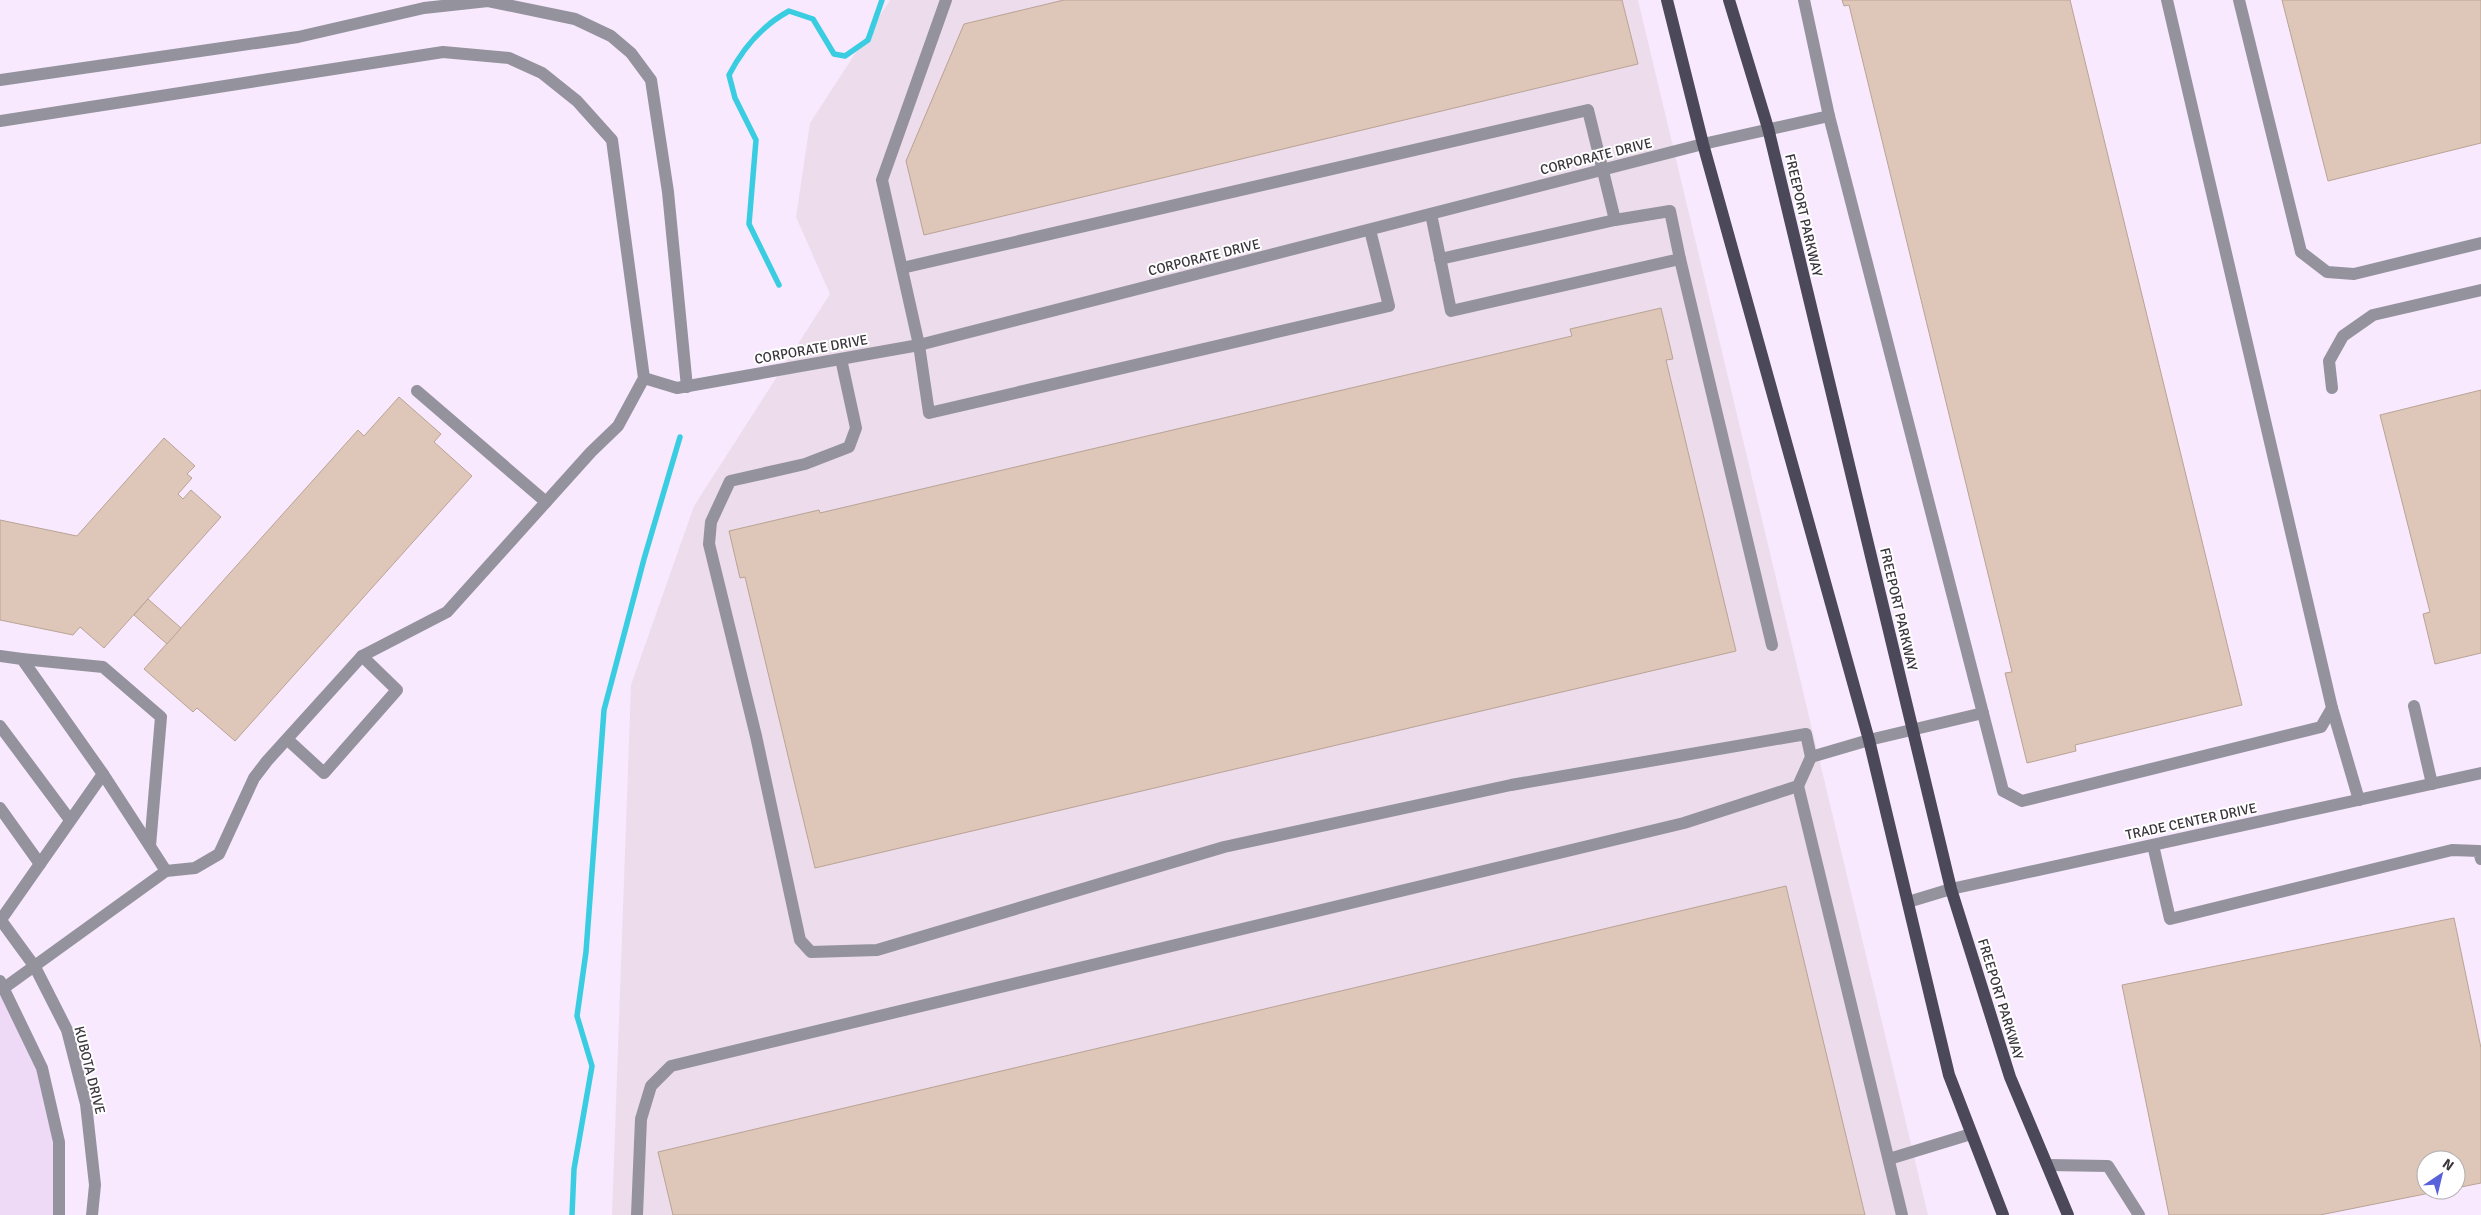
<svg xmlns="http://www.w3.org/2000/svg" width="2481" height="1215" font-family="Signika,sans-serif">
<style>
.built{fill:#eedaf7}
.industrial{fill:#ecdcec}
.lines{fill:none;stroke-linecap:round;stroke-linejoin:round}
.stream{stroke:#3acde1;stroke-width:5.5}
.building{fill:#dec7b8;stroke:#b9a395}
.minor{stroke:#94939d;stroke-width:12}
.major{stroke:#4b4859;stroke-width:12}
.labels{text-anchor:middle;stroke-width:4;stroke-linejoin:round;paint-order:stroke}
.street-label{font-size:14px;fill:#3b353d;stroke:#fff}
</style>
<rect width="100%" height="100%" fill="#f8e9ff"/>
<path class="built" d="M0,984L45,1084L59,1189L56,1215H0Z"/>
<path class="industrial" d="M890,0H1638L1928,1215H612L631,685L694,506L830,294L796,217L810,123Z"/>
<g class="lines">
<g class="stream">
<path d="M779,285L749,224L756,140L735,98L729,75C743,48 763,25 789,11L813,19L834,54L845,56L868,40L882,0"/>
<path d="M572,1215L574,1169L592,1066L577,1016L586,952L604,710L644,559L680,437"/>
</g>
</g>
<g class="building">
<path d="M1064,0H1622L1638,64L924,235L906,161L964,24Z"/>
<path d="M1842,0H2070L2242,705L2075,745L2076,751L2027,763L2005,673L2012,672L1849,5L1844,6Z"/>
<path d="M2282,0H2481V143L2328,181Z"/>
<path d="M1661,308L1673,359L1666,360L1736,651L815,868L745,577L740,578L729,531L819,510L820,513L1572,336L1570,329Z"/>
<path d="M2481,390V653L2435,664L2423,614L2430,612L2380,415Z"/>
<path d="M399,397L441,434L434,442L472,476L235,741L197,708L193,712L144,669L358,430L364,436Z"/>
<path d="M164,438L195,466L187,474L192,478L178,494L183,499L191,490L221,517L104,648L80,627L73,635L0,620V520L77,536Z"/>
<path d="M148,599L181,628L167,644L134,615Z"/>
<path d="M1786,886L1865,1215H673L658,1152Z"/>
<path d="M2454,918L2481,1048V1183L2456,1188V1160H2426V1190H2445L2320,1215H2169L2122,985Z"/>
</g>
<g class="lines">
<g class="minor">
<path d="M946,0L882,180L919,345L929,413L1389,306L1370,230"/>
<path d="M1804,0L1829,116L2003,791L2022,801L2321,727L2332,708L2167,0"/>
<path d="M2239,0L2301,252L2327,272L2354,274L2481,243"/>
<path d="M0,80L298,37L424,8L488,1L575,19L611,36L631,53L651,80L668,192L687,387"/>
<path d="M0,121L443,52L509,58L542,73L577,101L612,140L644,378L618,426L591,452L447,612L362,656L267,761L254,778L219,854L195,868L166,871L4,988"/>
<path d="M1440,259L1615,220"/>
<path d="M1680,259L1772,645"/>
<path d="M902,268L1588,110L1615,220L1670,211L1680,259L1451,311L1431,214"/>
<path d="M644,378L677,388L919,345L1703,144L1829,116"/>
<path d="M2332,388L2329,361L2343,336L2373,315L2481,290"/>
<path d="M417,391L546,502"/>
<path d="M0,656L22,659L103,774L166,871"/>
<path d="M22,659L103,667L161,717L150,846"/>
<path d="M2414,706L2432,784"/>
<path d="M2332,708L2359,800"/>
<path d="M0,726L70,820"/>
<path d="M288,740L324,773L397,690L362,656"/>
<path d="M1811,757L1869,740L1983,713"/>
<path d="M1798,786L1902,1215"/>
<path d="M0,808L40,864"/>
<path d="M2153,845L2170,919L2452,850L2479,851L2481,859"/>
<path d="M1908,902L1951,889L2481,773"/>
<path d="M0,919L35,967L67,1030L86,1104L95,1185L92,1215"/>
<path d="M0,921L103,774"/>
<path d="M0,981L42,1068L59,1142V1215"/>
<path d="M1889,1159L1971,1134"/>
<path d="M2048,1165L2108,1166L2139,1215"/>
<path d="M637,1215L641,1119L651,1086L671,1066L1684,823L1798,786L1811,757L1806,734L1511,785L1224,847L877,950L811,952L800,940L756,736L709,544L711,522L730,481L805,464L849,447L856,428L841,359"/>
</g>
<g class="major">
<path d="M1667,0L1703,144L1869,740L1949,1075L2003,1215"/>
<path d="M1729,0L1768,128L1951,889L2010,1077L2068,1215"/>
</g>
</g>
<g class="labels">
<g class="street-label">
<text transform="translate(1596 156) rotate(-14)" y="5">CORPORATE DRIVE</text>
<text transform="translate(1804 215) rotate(77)" y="5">FREEPORT PARKWAY</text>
<text transform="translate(1204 257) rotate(-14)" y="5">CORPORATE DRIVE</text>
<text transform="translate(811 349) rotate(-10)" y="5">CORPORATE DRIVE</text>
<text transform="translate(1899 609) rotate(77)" y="5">FREEPORT PARKWAY</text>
<text transform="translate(2191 821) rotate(-12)" y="5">TRADE CENTER DRIVE</text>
<text transform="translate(2001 999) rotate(73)" y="5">FREEPORT PARKWAY</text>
<text transform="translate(90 1070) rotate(76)" y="5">KUBOTA DRIVE</text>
</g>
</g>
<g transform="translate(2441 1175) rotate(35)"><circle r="24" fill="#ffffff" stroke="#b1aeb1"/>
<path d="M0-4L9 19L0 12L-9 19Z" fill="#5861d9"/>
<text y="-8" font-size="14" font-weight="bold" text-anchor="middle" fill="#3b353d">N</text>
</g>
</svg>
